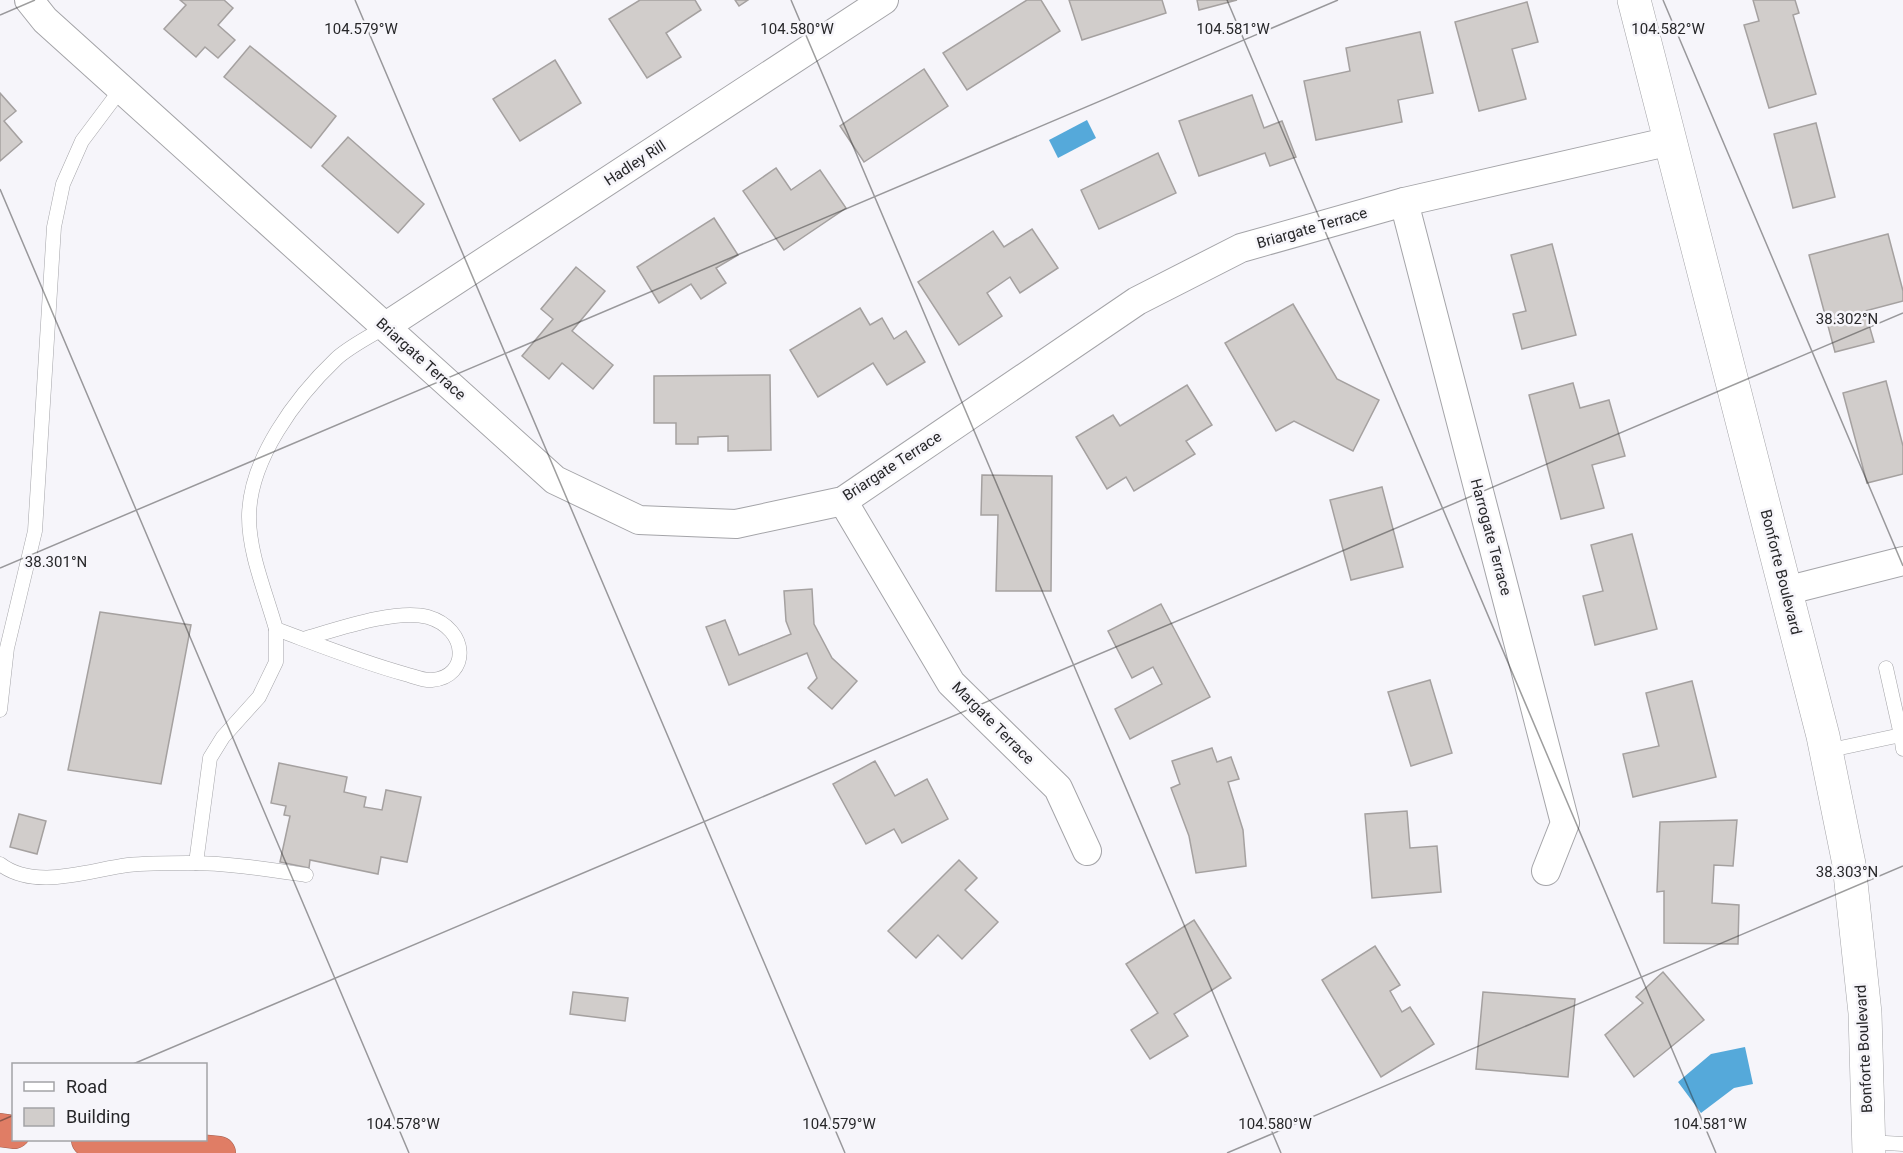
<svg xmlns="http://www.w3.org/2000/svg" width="1903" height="1153" font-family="Roboto,sans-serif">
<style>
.water{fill:#55a9da}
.building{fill:#d1cdcb;stroke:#a5a1a0;stroke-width:1.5}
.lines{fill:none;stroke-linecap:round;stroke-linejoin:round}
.service-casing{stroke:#a4a4a8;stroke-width:15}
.minor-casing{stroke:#a4a4a8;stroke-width:30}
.secondary-casing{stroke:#a4a4a8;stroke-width:34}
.motorway-casing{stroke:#9f5f50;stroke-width:34}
.service{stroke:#fff;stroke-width:14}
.minor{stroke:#fff;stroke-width:28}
.secondary{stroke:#fff;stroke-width:33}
.motorway{stroke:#e07d65;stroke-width:33}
.ticks{fill:none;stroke:#272729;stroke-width:1.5;stroke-opacity:0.45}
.labels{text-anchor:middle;stroke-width:5;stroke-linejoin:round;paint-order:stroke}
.street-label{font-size:15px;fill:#272729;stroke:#f6f5fa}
.ticks-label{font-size:15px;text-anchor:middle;fill:#272729;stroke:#f6f5fa;stroke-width:5;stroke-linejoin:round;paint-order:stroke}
</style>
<rect width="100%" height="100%" fill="#f6f5fa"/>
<g class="water">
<path d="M1087,120L1096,138L1058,158L1049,140Z"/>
<path d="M1745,1047L1753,1084L1734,1088L1701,1113L1678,1082L1711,1054Z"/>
</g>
<g class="building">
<path d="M180,0H224L233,8L218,25L235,40L218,58L205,47L196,57L164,29L186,5Z"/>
<path d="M640,0H695L701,10L666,33L681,57L647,78L609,19Z"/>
<path d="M735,0H748L739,6Z"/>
<path d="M1027,0H1041L1060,31L967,90L943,53Z"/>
<path d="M1069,0H1162L1166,13L1082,40Z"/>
<path d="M1197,0H1237L1199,10Z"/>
<path d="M1753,0H1795L1799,13L1793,15L1816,94L1769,108L1744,25L1759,21Z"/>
<path d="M1527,2L1538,42L1512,49L1526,99L1479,111L1455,22Z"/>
<path d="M1420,32L1433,93L1398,100L1402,122L1316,140L1304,81L1350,71L1346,48Z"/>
<path d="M250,46L336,116L311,148L224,77Z"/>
<path d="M555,60L581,103L520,141L493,99Z"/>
<path d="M924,69L948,106L864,162L840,126Z"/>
<path d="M0,93L16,111L4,121L22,142L0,161Z"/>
<path d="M1252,95L1264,128L1282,121L1296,157L1270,166L1265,153L1199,176L1179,121Z"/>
<path d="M1816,123L1835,197L1793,208L1774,134Z"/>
<path d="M348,137L424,204L398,233L322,166Z"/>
<path d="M1158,153L1176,193L1099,229L1081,190Z"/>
<path d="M776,168L791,190L820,170L846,208L784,250L743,191Z"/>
<path d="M714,218L738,255L716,268L726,283L701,299L691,284L659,303L637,267Z"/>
<path d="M1032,229L1058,268L1020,293L1010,277L987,293L1002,316L959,345L918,282L993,231L1004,247Z"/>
<path d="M1888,234L1903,291V301L1865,311L1874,342L1835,352L1809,255Z"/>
<path d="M1552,244L1576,335L1522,349L1513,314L1526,311L1511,255Z"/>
<path d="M576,267L605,291L572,331L613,365L593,389L562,363L549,379L522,356L553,319L541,309Z"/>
<path d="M1293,304L1337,379L1379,400L1353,451L1294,421L1276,431L1225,343Z"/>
<path d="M860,308L870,325L882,318L894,339L906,331L925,362L887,385L873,363L818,397L790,350Z"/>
<path d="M770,375L771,450L728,451V436L698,437V444H676V423H654V376Z"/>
<path d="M1886,381L1903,446V474L1867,483L1843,393Z"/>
<path d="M1573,383L1580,408L1609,400L1625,456L1592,465L1604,508L1561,519L1529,395Z"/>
<path d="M1187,385L1212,425L1186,441L1195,454L1134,491L1126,477L1107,489L1076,437L1113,415L1120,426Z"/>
<path d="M982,475L1052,476L1051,591H996L998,515H981Z"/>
<path d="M1382,487L1403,567L1351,580L1330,500Z"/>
<path d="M1632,534L1657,629L1595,645L1583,596L1603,591L1591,545Z"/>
<path d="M812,589L814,624L832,658L857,681L832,709L808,688L817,678L807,653L729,685L706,627L725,620L739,655L791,634L786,621L784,591Z"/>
<path d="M1161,604L1210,697L1130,739L1115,709L1162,684L1153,667L1132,678L1108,631Z"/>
<path d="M100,612L191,625L161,784L68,770Z"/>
<path d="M1430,680L1452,753L1411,766L1388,692Z"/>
<path d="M1692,681L1716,777L1633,797L1623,754L1659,746L1646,693Z"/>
<path d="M1212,748L1217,762L1231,757L1239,779L1228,782L1243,830L1246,866L1196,873L1189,836L1171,788L1180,784L1172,761Z"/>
<path d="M875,761L895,796L927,779L948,819L902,843L894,829L866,844L833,784Z"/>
<path d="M279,763L347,777L344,792L366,797L364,807L382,810L386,790L421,797L407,862L381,857L378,874L310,860L309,868L280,862L290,816L284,815L286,806L271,803Z"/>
<path d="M1407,811L1410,848L1437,846L1441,892L1372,898L1365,814Z"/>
<path d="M19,814L46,821L37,854L10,847Z"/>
<path d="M1737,820L1733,866L1714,865L1712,903L1739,905L1738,944L1664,943V891L1657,892L1660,822Z"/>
<path d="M959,860L977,878L965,890L998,922L962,959L938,935L916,958L888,931Z"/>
<path d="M1194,920L1231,978L1174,1014L1188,1036L1150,1059L1131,1030L1158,1013L1126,964Z"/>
<path d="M1375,946L1400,985L1390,991L1402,1012L1410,1007L1434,1044L1381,1077L1322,980Z"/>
<path d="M1663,972L1704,1020L1634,1077L1605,1035L1643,1003L1636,997Z"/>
<path d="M573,992L628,998L625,1021L570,1014Z"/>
<path d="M1483,992L1575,999L1568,1077L1476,1069Z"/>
</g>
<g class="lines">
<defs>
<g id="service">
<path d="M303,639C335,630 396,608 428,617C469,629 470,677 432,680C424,681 413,676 405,674C361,662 319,645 276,629C266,593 249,554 249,517C249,460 296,397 336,359C350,346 370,337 386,326"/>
<path d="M1886,668L1901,735"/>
<path d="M0,710L7,648L35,531L54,227L63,184L82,141L121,89"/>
<path d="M1826,751L1901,735L1903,749"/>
<path d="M196,863L210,758L223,737L259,697L276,662V629"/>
<path d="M0,864C35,891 89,870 128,865C148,863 168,863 188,863C228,863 266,869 306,875"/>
<path d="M1869,1142L1903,1144"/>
</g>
<g id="minor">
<path d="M29,0L45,20L555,480L639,520L736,524L843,501L1137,301L1241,248L1404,202L1671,141"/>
<path d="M1404,202L1565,823L1546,871"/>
<path d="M386,326L884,0"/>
<path d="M843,501L951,683L1058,788L1087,851"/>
<path d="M1785,591L1903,561"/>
</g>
<path id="secondary" d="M1634,0L1823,736L1849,864L1865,1013L1869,1153"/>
<g id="motorway">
<path d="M0,1130L14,1132"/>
<path d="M88,1140L219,1153"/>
</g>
</defs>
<use href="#service" class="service-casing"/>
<use href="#minor" class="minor-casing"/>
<use href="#secondary" class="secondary-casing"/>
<use href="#motorway" class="motorway-casing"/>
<use href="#service" class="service"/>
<use href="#minor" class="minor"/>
<use href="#secondary" class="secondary"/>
<use href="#motorway" class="motorway"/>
</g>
<path class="ticks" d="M355,0L845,1153M791,0L1281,1153M1227,0L1716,1153M1663,0L1903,566M0,15L35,0M0,189L409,1153M0,568L1338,0M133,1064L1903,313M0,1121L14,1115M1227,1153L1903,866"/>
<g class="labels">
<g class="street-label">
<text transform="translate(635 163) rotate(-33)" y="5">Hadley Rill</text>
<text transform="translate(1312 228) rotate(-16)" y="5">Briargate Terrace</text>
<text transform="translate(421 359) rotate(42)" y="5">Briargate Terrace</text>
<text transform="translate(892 466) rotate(-33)" y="5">Briargate Terrace</text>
<text transform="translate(1491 537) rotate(75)" y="5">Harrogate Terrace</text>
<text transform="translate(1781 572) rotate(76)" y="5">Bonforte Boulevard</text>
<text transform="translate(993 723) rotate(45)" y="5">Margate Terrace</text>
<text transform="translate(1864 1049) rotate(-93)" y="5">Bonforte Boulevard</text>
</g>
</g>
<g class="ticks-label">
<text x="361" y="34">104.579°W</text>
<text x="797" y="34">104.580°W</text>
<text x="1233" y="34">104.581°W</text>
<text x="1668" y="34">104.582°W</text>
<text x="1847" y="324">38.302°N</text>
<text x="56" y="567">38.301°N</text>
<text x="1847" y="877">38.303°N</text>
<text x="403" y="1129">104.578°W</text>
<text x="839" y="1129">104.579°W</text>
<text x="1275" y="1129">104.580°W</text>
<text x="1710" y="1129">104.581°W</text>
</g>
<rect x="12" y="1063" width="195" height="78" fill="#f6f5fa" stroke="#a3a3a6" stroke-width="1.5"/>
<rect x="24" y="1082" width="30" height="9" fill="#ffffff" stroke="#a3a3a6" stroke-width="1.5"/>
<text x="66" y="1093" font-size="18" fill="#272729">Road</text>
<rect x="24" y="1108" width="30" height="18" fill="#d1cdcb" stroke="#a3a3a6" stroke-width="1.5"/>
<text x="66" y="1123" font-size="18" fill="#272729">Building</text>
</svg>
